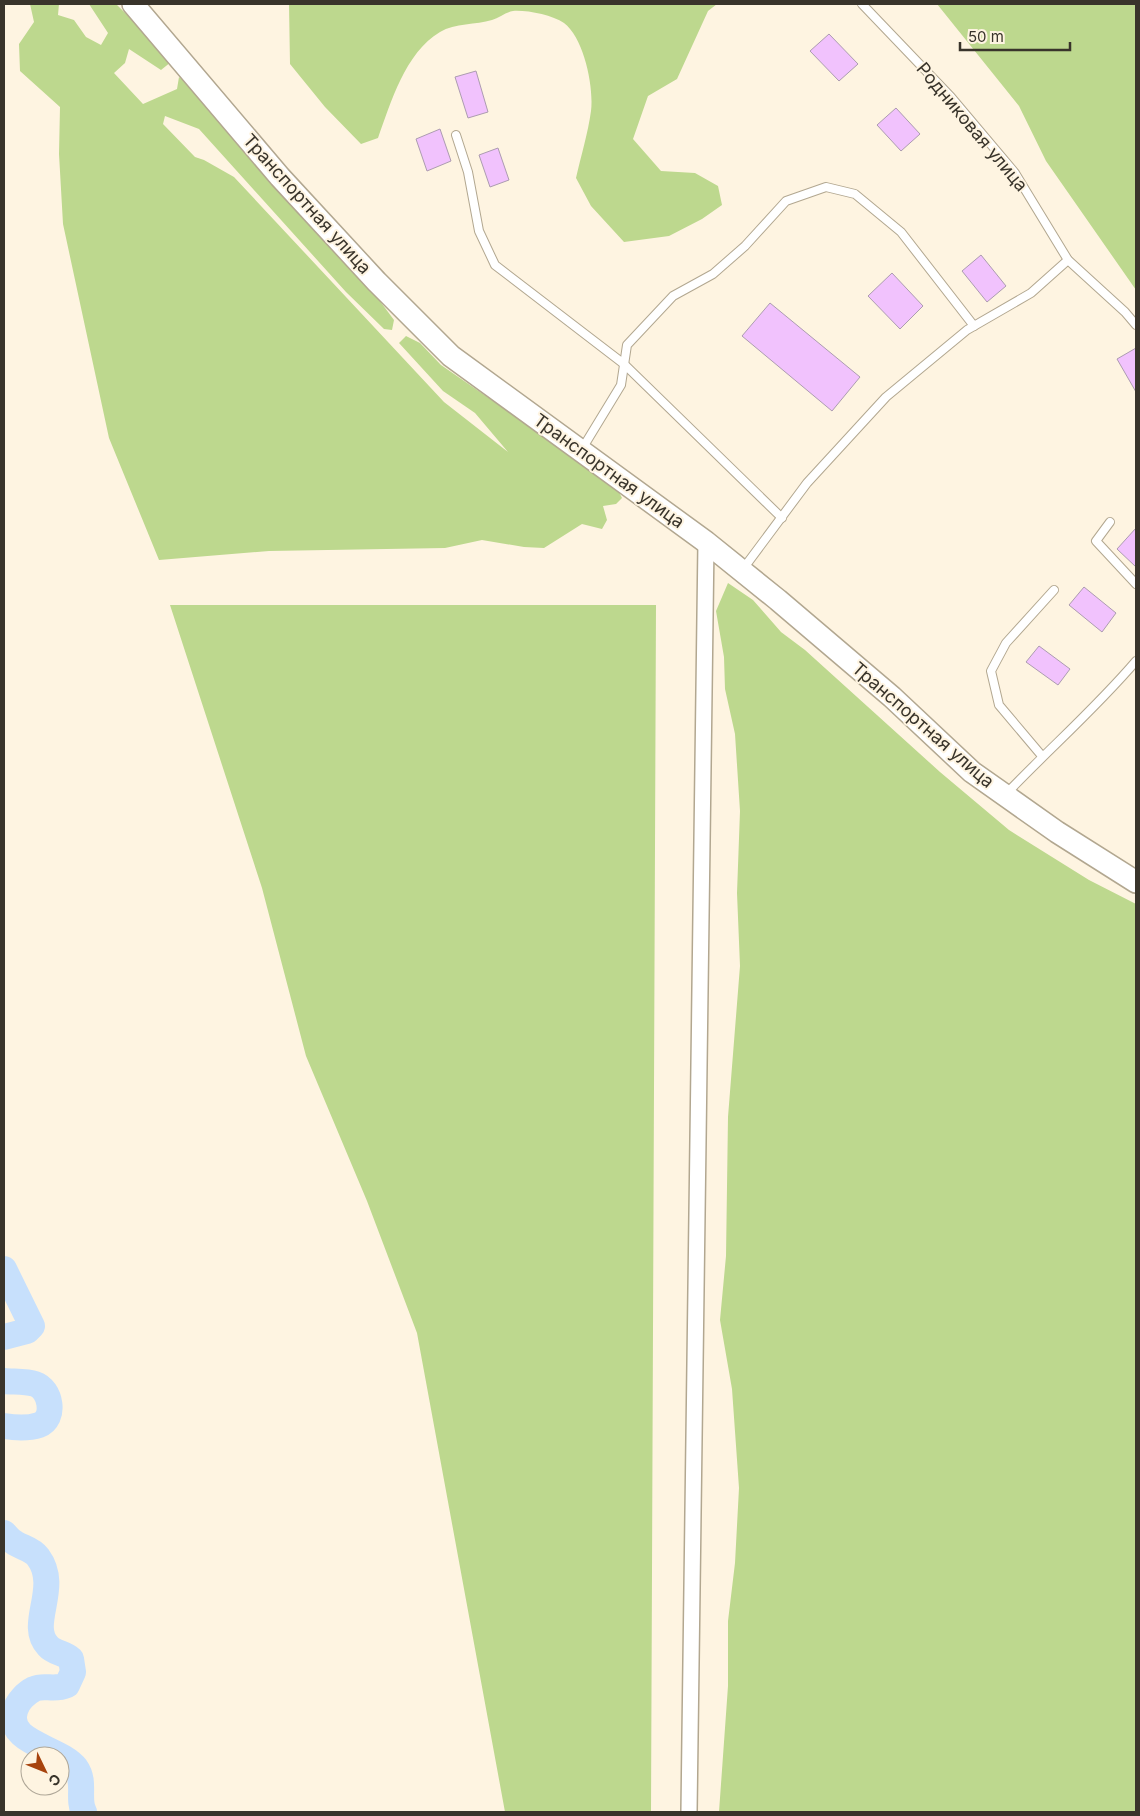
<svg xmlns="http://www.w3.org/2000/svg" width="1140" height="1816" font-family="Inter,sans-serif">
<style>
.green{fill:#bdd88e}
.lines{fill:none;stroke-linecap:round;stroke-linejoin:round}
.river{stroke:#c7e0fc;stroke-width:26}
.building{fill:#f1c2fd;stroke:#ac9cb0}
.service-casing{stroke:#b2a790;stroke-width:10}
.minor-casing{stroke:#b2a790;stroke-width:18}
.secondary-casing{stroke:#b2a790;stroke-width:24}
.service{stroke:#fff;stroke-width:8}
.minor{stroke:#fff;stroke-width:15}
.secondary{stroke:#fff;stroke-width:21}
.labels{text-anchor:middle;stroke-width:4;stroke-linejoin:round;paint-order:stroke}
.street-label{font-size:18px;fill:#39342b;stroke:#fef4e1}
</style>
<rect width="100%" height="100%" fill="#fef4e1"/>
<g class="green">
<path d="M30,4H59L58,15L74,20L86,37L101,45L108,33L89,4H116L167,54L171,62L161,70L129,49L125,63L114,73L143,104L177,89L179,77L199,92L325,242L359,273L394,320L392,330L384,329L346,292L199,129L165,116L163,124L195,157L204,160L234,177L444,402L508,452L475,413L443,391L399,343L406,336L420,343L441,365L616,486L622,498L616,504L603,506L607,520L602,529L582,524L544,548L524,547L482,540L445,548L269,551L159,560L109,438L63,224L59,154L60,107L20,71L19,44L34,22Z"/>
<path d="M289,4H717L708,11L677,79L648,96L633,139L661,171L695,173L718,186L722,205L702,219L669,236L624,242L591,206L576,178C581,156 588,133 591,111C594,87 584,38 564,23C552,15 527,10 513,11C506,12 499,18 492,20C476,25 455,23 440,32C405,53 391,102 378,138L361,144L325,107L290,64Z"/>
<path d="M937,4H1136V290L1046,161L1019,106Z"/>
<path d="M728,583L753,600L781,632L805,650L940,772L1009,830L1089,880L1136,904V1812H719L728,1686V1621L735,1563L739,1488L732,1389L720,1320L726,1256L728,1117L740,966L737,893L740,811L735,734L725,689L724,657L716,611Z"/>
<path d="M170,605H656L651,1812H505L417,1333L367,1201L306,1056L262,888Z"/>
</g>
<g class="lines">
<g class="river">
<path d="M4,1269L32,1326L27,1331L4,1337"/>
<path d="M4,1381C13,1382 26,1381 35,1384C51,1389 56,1419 39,1425C27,1429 16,1428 4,1426"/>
<path d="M4,1533C7,1536 11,1541 15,1543C23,1548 32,1549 38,1557C61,1588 27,1624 48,1646C54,1653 65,1653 71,1659L73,1672L67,1685C53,1691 45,1684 34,1689C26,1693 17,1702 15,1711C5,1743 60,1747 76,1768C86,1782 77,1799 84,1812"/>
</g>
</g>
<g class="building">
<path d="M829,34L858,64L839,81L810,51Z"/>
<path d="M476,71L488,112L468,118L455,77Z"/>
<path d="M896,108L920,134L901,151L877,125Z"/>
<path d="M440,129L451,161L427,171L416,139Z"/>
<path d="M498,148L509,180L490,187L479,155Z"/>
<path d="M981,255L1006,286L987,302L962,271Z"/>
<path d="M892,273L923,306L900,329L868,296Z"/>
<path d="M770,303L860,377L832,411L742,336Z"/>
<path d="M1136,348V392L1117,359Z"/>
<path d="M1136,528V567L1117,549Z"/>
<path d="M1084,587L1116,613L1102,632L1069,605Z"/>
<path d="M1039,646L1070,669L1058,685L1026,662Z"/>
</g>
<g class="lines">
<defs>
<g id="service">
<path d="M862,4L951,97L1015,173L1068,260"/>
<path d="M456,135L468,172L479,231L495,265L624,364L782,518"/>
<path d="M582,449L621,385L627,345L673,296L713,274L745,246L786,201L826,187L855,194L901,232L974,326"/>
<path d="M1110,522L1096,541L1136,584"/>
<path d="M743,569L807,483L886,397L967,330L1031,293L1068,260L1125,312L1136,325"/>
<path d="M1042,756L999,705L991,671L1006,643L1054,590"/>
<path d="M1006,794C1049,749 1096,708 1136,661"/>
</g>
<path id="minor" d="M689,1812C697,1389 698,965 706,542"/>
<path id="secondary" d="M133,4L280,177L377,282L451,356L706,542L778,600L892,697L972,772L1057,832L1136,882"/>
</defs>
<use href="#service" class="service-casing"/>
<use href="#minor" class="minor-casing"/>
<use href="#secondary" class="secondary-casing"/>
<use href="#service" class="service"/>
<use href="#minor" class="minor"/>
<use href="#secondary" class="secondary"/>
</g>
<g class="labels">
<g class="street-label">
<text transform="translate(972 127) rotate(50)" y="6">Родниковая улица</text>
<text transform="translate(307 204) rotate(48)" y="6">Транспортная улица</text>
<text transform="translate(609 471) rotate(36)" y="6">Транспортная улица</text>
<text transform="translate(923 725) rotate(41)" y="6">Транспортная улица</text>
</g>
</g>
<rect width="1140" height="1816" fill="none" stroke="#39342b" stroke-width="10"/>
<g transform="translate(45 1771) rotate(133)"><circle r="24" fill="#fef4e1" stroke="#afa798"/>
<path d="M0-4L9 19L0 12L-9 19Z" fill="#a7430d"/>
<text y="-8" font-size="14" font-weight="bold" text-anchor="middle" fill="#39342b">С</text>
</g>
<path d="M960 42v8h110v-8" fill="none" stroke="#39342b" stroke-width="2.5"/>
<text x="968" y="42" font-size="15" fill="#39342b" stroke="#fef4e1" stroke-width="4" paint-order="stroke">50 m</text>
</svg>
